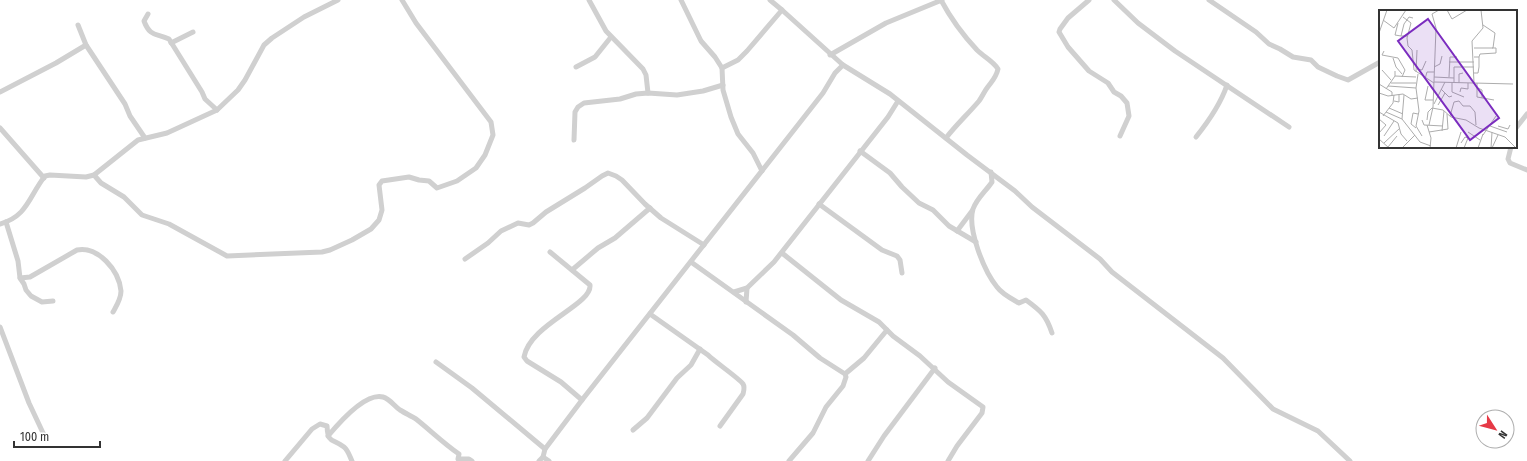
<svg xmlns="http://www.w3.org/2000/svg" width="1527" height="461" font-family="'Fira Sans Condensed',sans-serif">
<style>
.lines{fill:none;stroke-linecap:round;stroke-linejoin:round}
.minor{stroke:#d0d0d0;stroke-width:5}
.inset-road{fill:none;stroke:#adadad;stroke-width:1}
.view{fill:#7b2cbf;fill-opacity:0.15;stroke:#7b2cbf;stroke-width:2}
.inset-edge{fill:none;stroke:#333;stroke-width:2}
</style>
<rect width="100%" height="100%" fill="#fff"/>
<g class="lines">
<g class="minor">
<path d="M589,0L606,31L643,69L646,75L648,93"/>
<path d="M681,0L701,41L715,57L722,68L723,90L731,117L738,134L753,153L762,171"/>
<path d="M770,0L782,10L843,65L890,94L967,155L1015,191L1032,207L1100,259L1112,272L1223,358L1273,409L1318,431L1350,461"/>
<path d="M941,0C951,19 963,35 977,50C984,57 993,61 998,69C996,78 992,81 987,88C984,92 982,97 979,101C968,114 956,125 946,138"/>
<path d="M1089,0L1068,18L1060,29L1059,32L1068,47L1089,71L1108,83L1114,92L1121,96L1127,103L1129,116L1120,136"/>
<path d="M1114,0L1138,23L1175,51L1289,127"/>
<path d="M1209,0L1256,32L1269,44L1280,49L1293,57L1311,60L1318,67L1337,76L1348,80L1380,62"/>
<path d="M148,14L144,21C150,37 156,33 169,39L202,92L205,99L217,110"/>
<path d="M78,25L86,45L125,104L130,116L145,138"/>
<path d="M171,43L193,32"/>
<path d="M830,55L886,23L942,0"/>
<path d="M576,67L595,57L611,37"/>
<path d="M722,68L738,60L747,51L782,10"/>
<path d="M0,92L56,63L86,45"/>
<path d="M0,128L44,178"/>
<path d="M1516,128L1527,114"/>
<path d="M1196,137C1208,122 1221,103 1227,85"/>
<path d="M574,140L575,112L578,107L584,103L620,99L636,94L648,93L677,95L703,91L723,85"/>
<path d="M1511,147L1508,159L1510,163L1527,170"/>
<path d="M860,151L890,173L902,187L919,203L933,210L949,226L976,242"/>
<path d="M991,172L992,182C986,191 977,198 973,209C967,229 984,271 997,287C1002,294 1012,299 1019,303L1026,300C1041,311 1046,315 1052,333"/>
<path d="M94,175L101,183L124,197L142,215L169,224L227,256L322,252L330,250L352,240L371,229L379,220L382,210L379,185L382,181L409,177L419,180L429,181L437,188L457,181L476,168L485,155L493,135L491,122L416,23L402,0"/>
<path d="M819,204L882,250L897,256L900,260L902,273"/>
<path d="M6,222L18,261L20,278L24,284L26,290L31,296L42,302L53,301"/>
<path d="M0,224C28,216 29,196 45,176L50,175L86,177L94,175L138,140L167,133L217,110L238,90L245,80L264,45L272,38L304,17L338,0"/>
<path d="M957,231L972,211"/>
<path d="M550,252L590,285C592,305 530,324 524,357L527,361L561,382L582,400"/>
<path d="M782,253L841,300L879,322L893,336L920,356L948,382L983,407L982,413L957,446L948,461"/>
<path d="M465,259L488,243L501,231L518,223L529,225L533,223L546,212L585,188L602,176L608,173L616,176L622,180L645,204L661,218L704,245"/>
<path d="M691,262L793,335L820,358L845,374L846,377L843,386L826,407L813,433L789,461"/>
<path d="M572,270L598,248L615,238L650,208"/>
<path d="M20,278L30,277L77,250C98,246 119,270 121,291C121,299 117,305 113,312"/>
<path d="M734,292L747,288L774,262L888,117L898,101"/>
<path d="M746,302L747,288"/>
<path d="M650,314L708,355C715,362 740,379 743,384C745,387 744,390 743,394L720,426"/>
<path d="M0,327L29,403L44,435"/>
<path d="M436,362L472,388L545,449"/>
<path d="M845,374L864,358L887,330"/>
<path d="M633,430L647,418L677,378L691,365L700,349"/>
<path d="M328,436C338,424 365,392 383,397C390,399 394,406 400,410C405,413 411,416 416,419C430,430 443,443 459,454L458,459H469L472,461"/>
<path d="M543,457L549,461"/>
<path d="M285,461L312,429L320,424L327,426C328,444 332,438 344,447C348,450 350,457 352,461"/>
<path d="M539,461L543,457L545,449L582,400L823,93L835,73L843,65"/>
<path d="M868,461L884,436L935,368"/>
</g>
</g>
<g transform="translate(1379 10)">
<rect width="138" height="138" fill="#fff"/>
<path class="inset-road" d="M68,0L73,9L88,0M24,7L32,13L28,28L29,36L33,40L35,60L55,73M4,10L15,18L27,0M19,13L16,25L22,26M0,23L8,0M28,26H22L25,14L30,7L34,8M95,38H114L116,23L104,15M5,41L3,45L19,48L26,60L23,67M100,47L101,44L117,43V38H113M14,48L17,57L23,64M70,52H95M55,57L61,54L63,46M38,59L43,60L47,51M3,60L12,70M37,62L38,40M95,63H99L100,57V47H95M39,64L37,78L40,101L37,116L43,126M16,66L37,67M55,67L75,68M70,67L71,47H78M46,69L48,62H55M55,72L134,74M12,73H37M73,73V82L85,87M75,73V57H95M80,73V64L84,63M95,73L93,31L104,18L102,0M98,73V87L115,90M0,74L13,82V86M9,76L37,78M49,76L46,90H54M99,78L103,80V88M7,79L16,66V61M62,79L70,87L73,86M81,82L82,78L89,79V73M0,83L9,86L24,84L32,89L39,88M15,91L20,92V84M55,94L66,72M59,95L66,83M10,98L24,104M0,102L19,113L22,124L28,131M7,102L23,109L41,132L52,136M4,106L14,93L15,85M71,106L75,92L80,91L84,96H91L96,102L97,115M0,109L7,115L0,123M23,109L25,85M43,110L45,115L64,116M48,110L49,102L53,98L64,100L72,107L87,110L100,118L126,127L137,138M48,115L52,128L51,138M50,115L54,97L57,18L53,4L60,0M111,116L128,122M119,116L129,119L131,115M37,118L32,114L34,103L39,104M63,121L65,101M50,122L69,119L68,104M89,122L101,130M104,125L117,106M5,126L15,111M0,129L10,138M5,133L21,118M82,133L86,127L89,128L85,138M9,137L18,126M23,138L36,125M77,138L82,122M99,138L104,124M112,138L113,122M113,138L119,125"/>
<path class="view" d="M49,9L120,108L91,130L19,31Z"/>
<rect width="138" height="138" class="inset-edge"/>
</g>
<g transform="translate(1495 429) rotate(126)"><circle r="19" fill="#ffffff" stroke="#adadad"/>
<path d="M0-3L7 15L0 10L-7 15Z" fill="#e63946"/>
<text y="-6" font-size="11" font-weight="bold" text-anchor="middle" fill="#333333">N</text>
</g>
<path d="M14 441v6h86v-6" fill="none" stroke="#333333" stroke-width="2"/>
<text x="20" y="441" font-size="12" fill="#333333" stroke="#ffffff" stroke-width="3" paint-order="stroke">100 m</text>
</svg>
